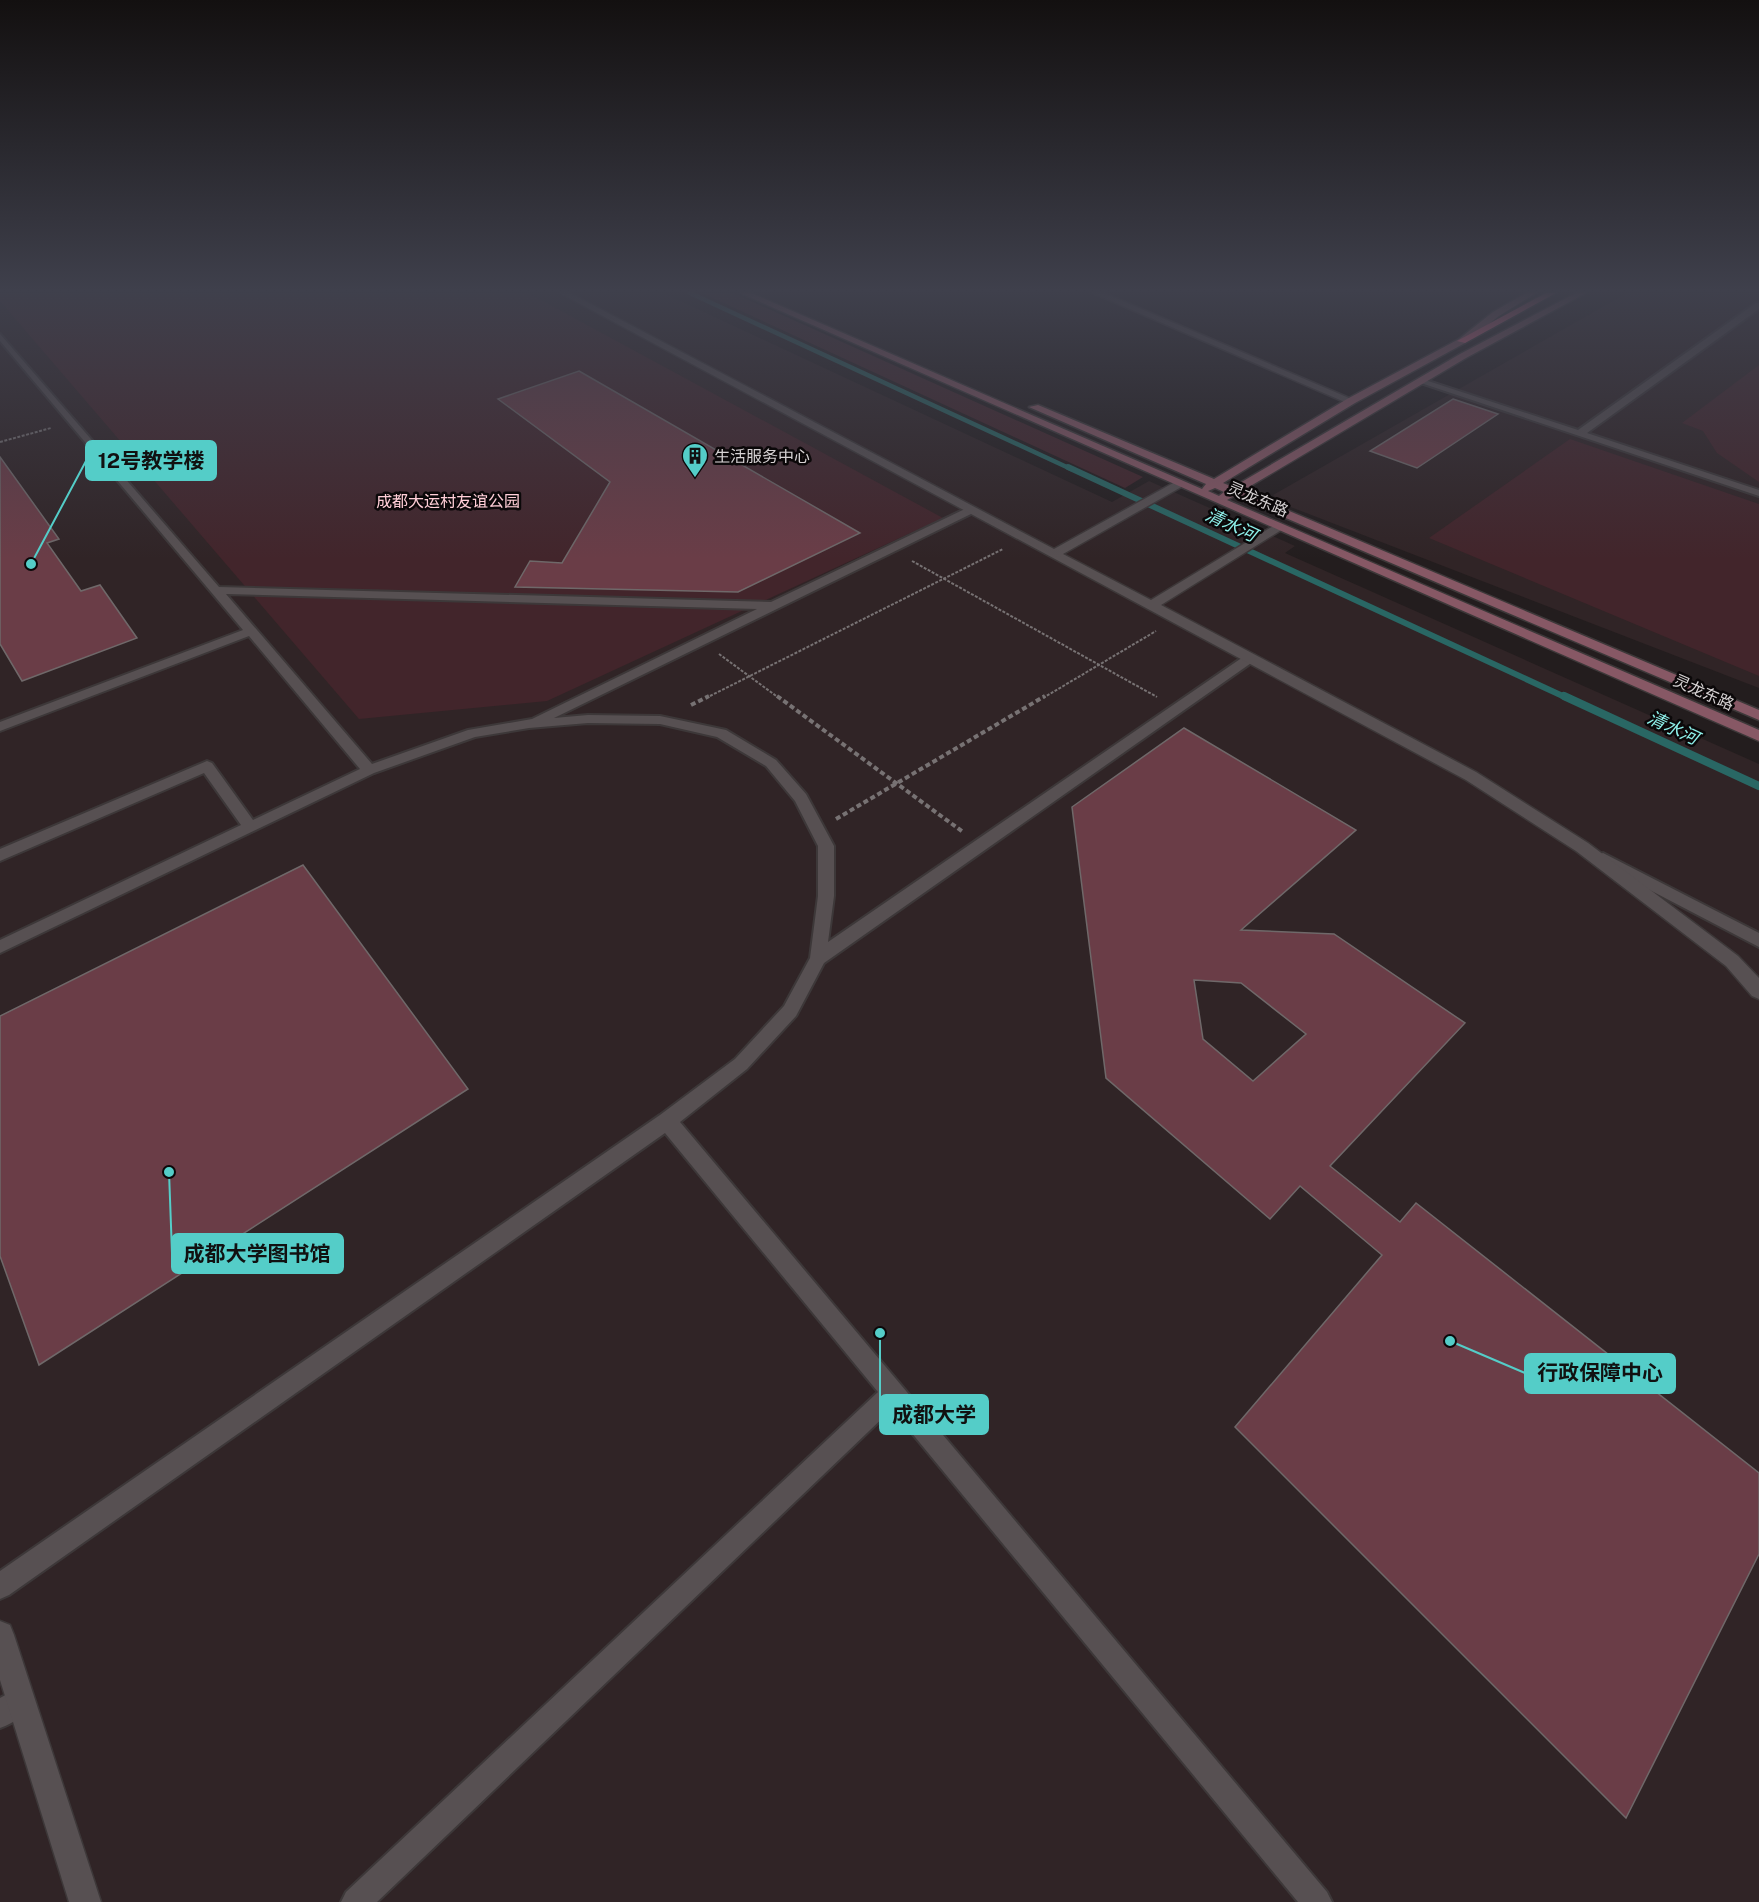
<svg xmlns="http://www.w3.org/2000/svg" width="1759" height="1902" font-family="'Public Sans','Noto Sans SC',sans-serif">
<style>
.built{fill:#302426}
.green{fill:#42252b}
.lines{fill:none;stroke-linecap:round;stroke-linejoin:round}
.stream-far2{stroke:#296764;stroke-width:4.5}
.stream-far1{stroke:#296764;stroke-width:6}
.stream{stroke:#296764;stroke-width:8}
.building{fill:#6a3d47;stroke:#6f6869;stroke-width:1.5;fill-rule:evenodd}
.lane-casing{stroke:#3d3839;stroke-width:4}
.street-casing{stroke:#3d3839;stroke-width:3}
.secondary-casing{stroke:#3d3839;stroke-width:3}
.highway-casing{stroke:#3d3839;stroke-width:3}
.path-far1{stroke:#777273;stroke-width:2;stroke-dasharray:3 1.5;stroke-linecap:butt}
.path{stroke:#777273;stroke-width:4;stroke-dasharray:5 3;stroke-linecap:butt}
.lane{fill:#575052;fill-rule:evenodd}
.street{fill:#575052;fill-rule:evenodd}
.secondary{fill:#875865;fill-rule:evenodd}
.highway{fill:#f66b90;fill-rule:evenodd}
.labels{text-anchor:middle;stroke-width:5;stroke-linejoin:round;paint-order:stroke}
.far-poi-label{font-size:16px;fill:#d7d3d4;stroke:#0b0809;text-anchor:start}
.far-street-label{font-size:16px;fill:#d7d3d4;stroke:#0b0809}
.far-park-label{font-size:16px;fill:#ffced7;stroke:#0b0809}
.far-water-label{font-size:18px;font-style:italic;fill:#8ef0ea;stroke:#0b0809}
.leader{fill:none;stroke:#54cdc8;stroke-width:2}
.callout-dot{fill:#54cdc8;stroke:#0b0809;stroke-width:2}
.callout{fill:#54cdc8;stroke:#54cdc8;stroke-width:2}
.callout-label{font-size:21px;text-anchor:middle;font-weight:bold;fill:#111}
</style>
<rect width="100%" height="100%" fill="#231d1e"/>
<g class="built">
<path d="M0,293H663L1112,502L1149,481L1295,546L1285,553L1759,764V1902H0Z"/>
<path d="M1627,293H1759V688L1283,504L1273,495Z"/>
</g>
<g class="green">
<path d="M0,293H528L943,518L547,701L359,719L0,301Z"/>
<path d="M702,293H733L1143,477L1125,488Z"/>
<path d="M1759,365V482L1717,453L1703,431L1682,423Z"/>
<path d="M1570,439L1759,504V676L1429,538Z"/>
</g>
<g class="lines">
<path class="stream-far2" d="M690,293L1071,469"/>
<path class="stream-far1" d="M1068,467L1567,698"/>
<path class="stream" d="M1564,696L1759,786"/>
</g>
<g class="building">
<path d="M579,371L860,533L738,592L515,587L530,561L562,563L610,482L498,399Z"/>
<path d="M1453,399L1498,414L1417,468L1370,451Z"/>
<path d="M0,457L59,539L47,543L81,591L100,585L137,638L22,681L0,644Z"/>
<path d="M1184,728L1356,830L1241,930L1334,934L1465,1023L1330,1166L1400,1222L1416,1203L1759,1473V1554L1626,1818L1235,1427L1382,1255L1300,1186L1270,1219L1106,1078L1072,807ZM1194,980L1241,983L1306,1034L1253,1081L1203,1039Z"/>
<path d="M303,865L468,1089L39,1365L0,1256V1016Z"/>
</g>
<g class="lines">
<defs>
<g id="lane">
<path d="M1756,303H1759V309L1587,433L1759,490V496L1418,382L1425,380L1578,430Z"/>
<path d="M0,334L219,587L771,602L967,508H975V512L554,718L588,715L660,716L726,730L776,760L806,794L834,846V896L828,942L1246,655H1254L1256,658L1254,661L824,963L796,1016L747,1069L680,1122L1327,1892L1332,1902H1298L892,1409L377,1902H341L346,1892L878,1392L665,1133L9,1595L0,1599V1571L660,1115L735,1059L784,1006L810,958L818,896V846L795,801L766,766L717,737L660,724L588,723L529,728L475,737L374,773L0,953V940L241,825L204,773L0,861V849L207,761L212,763L253,820L360,769L249,636L0,731V722L243,630L0,341ZM226,594L757,609L532,719L468,730L372,764Z"/>
<path d="M1603,853L1759,933V947L1598,863L1595,859L1598,855Z"/>
<path d="M20,1687L29,1691L33,1700C27,1714 14,1723 0,1728V1698Z"/>
</g>
<g id="street">
<path d="M560,293H570L1054,549L1175,482H1183V486L1063,554L1151,600L1275,525H1283V529L1161,605L1476,772L1588,843L1738,956L1759,978V999L1752,996L1726,966L1576,851L1466,780Z"/>
<path d="M1093,293H1104L1356,401L1347,403Z"/>
<path d="M0,1621L10,1625L14,1635L101,1902H69L0,1680Z"/>
</g>
<path id="secondary" d="M740,293H751L1202,489L1206,484L1029,407L1038,405L1214,479L1347,399L1459,339L1493,312L1526,293H1536L1499,316L1465,343L1355,403L1223,483L1233,487L1460,354L1576,293H1586L1466,358L1242,491L1759,710V720L1234,496L1227,500L1759,730V741ZM1215,488L1224,492L1219,496L1208,491Z"/>
<path id="highway" d="M1546,293H1556L1465,343L1457,341Z"/>
</defs>
<use href="#lane" class="lane-casing"/>
<use href="#street" class="street-casing"/>
<use href="#secondary" class="secondary-casing"/>
<use href="#highway" class="highway-casing"/>
<g class="path-far1">
<path d="M0,442L51,428"/>
<path d="M912,561L1157,697"/>
<path d="M719,654L779,698"/>
<path d="M706,698L1003,549"/>
<path d="M1043,698L1156,631"/>
</g>
<g class="path">
<path d="M777,696L963,832"/>
<path d="M691,705L709,696"/>
<path d="M836,819L1045,696"/>
</g>
<use href="#lane" class="lane"/>
<use href="#street" class="street"/>
<use href="#secondary" class="secondary"/>
<use href="#highway" class="highway"/>
</g>
<linearGradient id="sky" x2="0" y2="1"><stop stop-color="#131010"/><stop offset="0.52" stop-color="#3f404c"/><stop offset="1" stop-color="#3f404c" stop-opacity="0"/></linearGradient>
<rect width="1759" height="559" fill="url(#sky)"/>
<defs>
<symbol id="building-pin" viewBox="-11 -11 22 30"><path d="M0 17L-7.5 6A9.5 9.5 0 1 1 7.5 6Z" fill="#54cdc8" stroke="#0b0809"/><path d="M-4-6H4V6H1V3H-1V6H-4ZM-2.5-4.3h1.7v1.8h-1.7ZM.8-4.3h1.7v1.8H.8ZM-2.5-1h1.7V.8h-1.7ZM.8-1h1.7V.8H.8Z" fill="#111"/></symbol>
</defs>
<g fill-rule="evenodd">
<use href="#building-pin" x="680" y="441" width="30" height="40"/>
</g>
<g class="labels">
<g class="far-poi-label">
<text x="714" y="462">生活服务中心</text>
</g>
<g class="far-street-label">
<text transform="translate(1258 499) rotate(23)" y="6">灵龙东路</text>
<text transform="translate(1704 692) rotate(24)" y="6">灵龙东路</text>
</g>
<g class="far-park-label">
<text x="448" y="507">成都大运村友谊公园</text>
</g>
<g class="far-water-label">
<text transform="translate(1231 525) rotate(25)" y="6">清水河</text>
<text transform="translate(1673 728) rotate(25)" y="6">清水河</text>
</g>
</g>
<path class="leader" d="M31 564L86 461M169 1172L172 1253M1450 1341L1525 1373M880 1333L880 1414"/>
<g class="callout-dot">
<circle cx="31" cy="564" r="6"/>
<circle cx="169" cy="1172" r="6"/>
<circle cx="1450" cy="1341" r="6"/>
<circle cx="880" cy="1333" r="6"/>
</g>
<g class="callout">
<rect x="86" y="441" width="130" height="39" rx="6"/>
<rect x="172" y="1234" width="171" height="39" rx="6"/>
<rect x="1525" y="1354" width="150" height="39" rx="6"/>
<rect x="880" y="1395" width="108" height="39" rx="6"/>
</g>
<g class="callout-label">
<text x="151" y="468">12号教学楼</text>
<text x="257" y="1261">成都大学图书馆</text>
<text x="1600" y="1380">行政保障中心</text>
<text x="934" y="1422">成都大学</text>
</g>
</svg>
